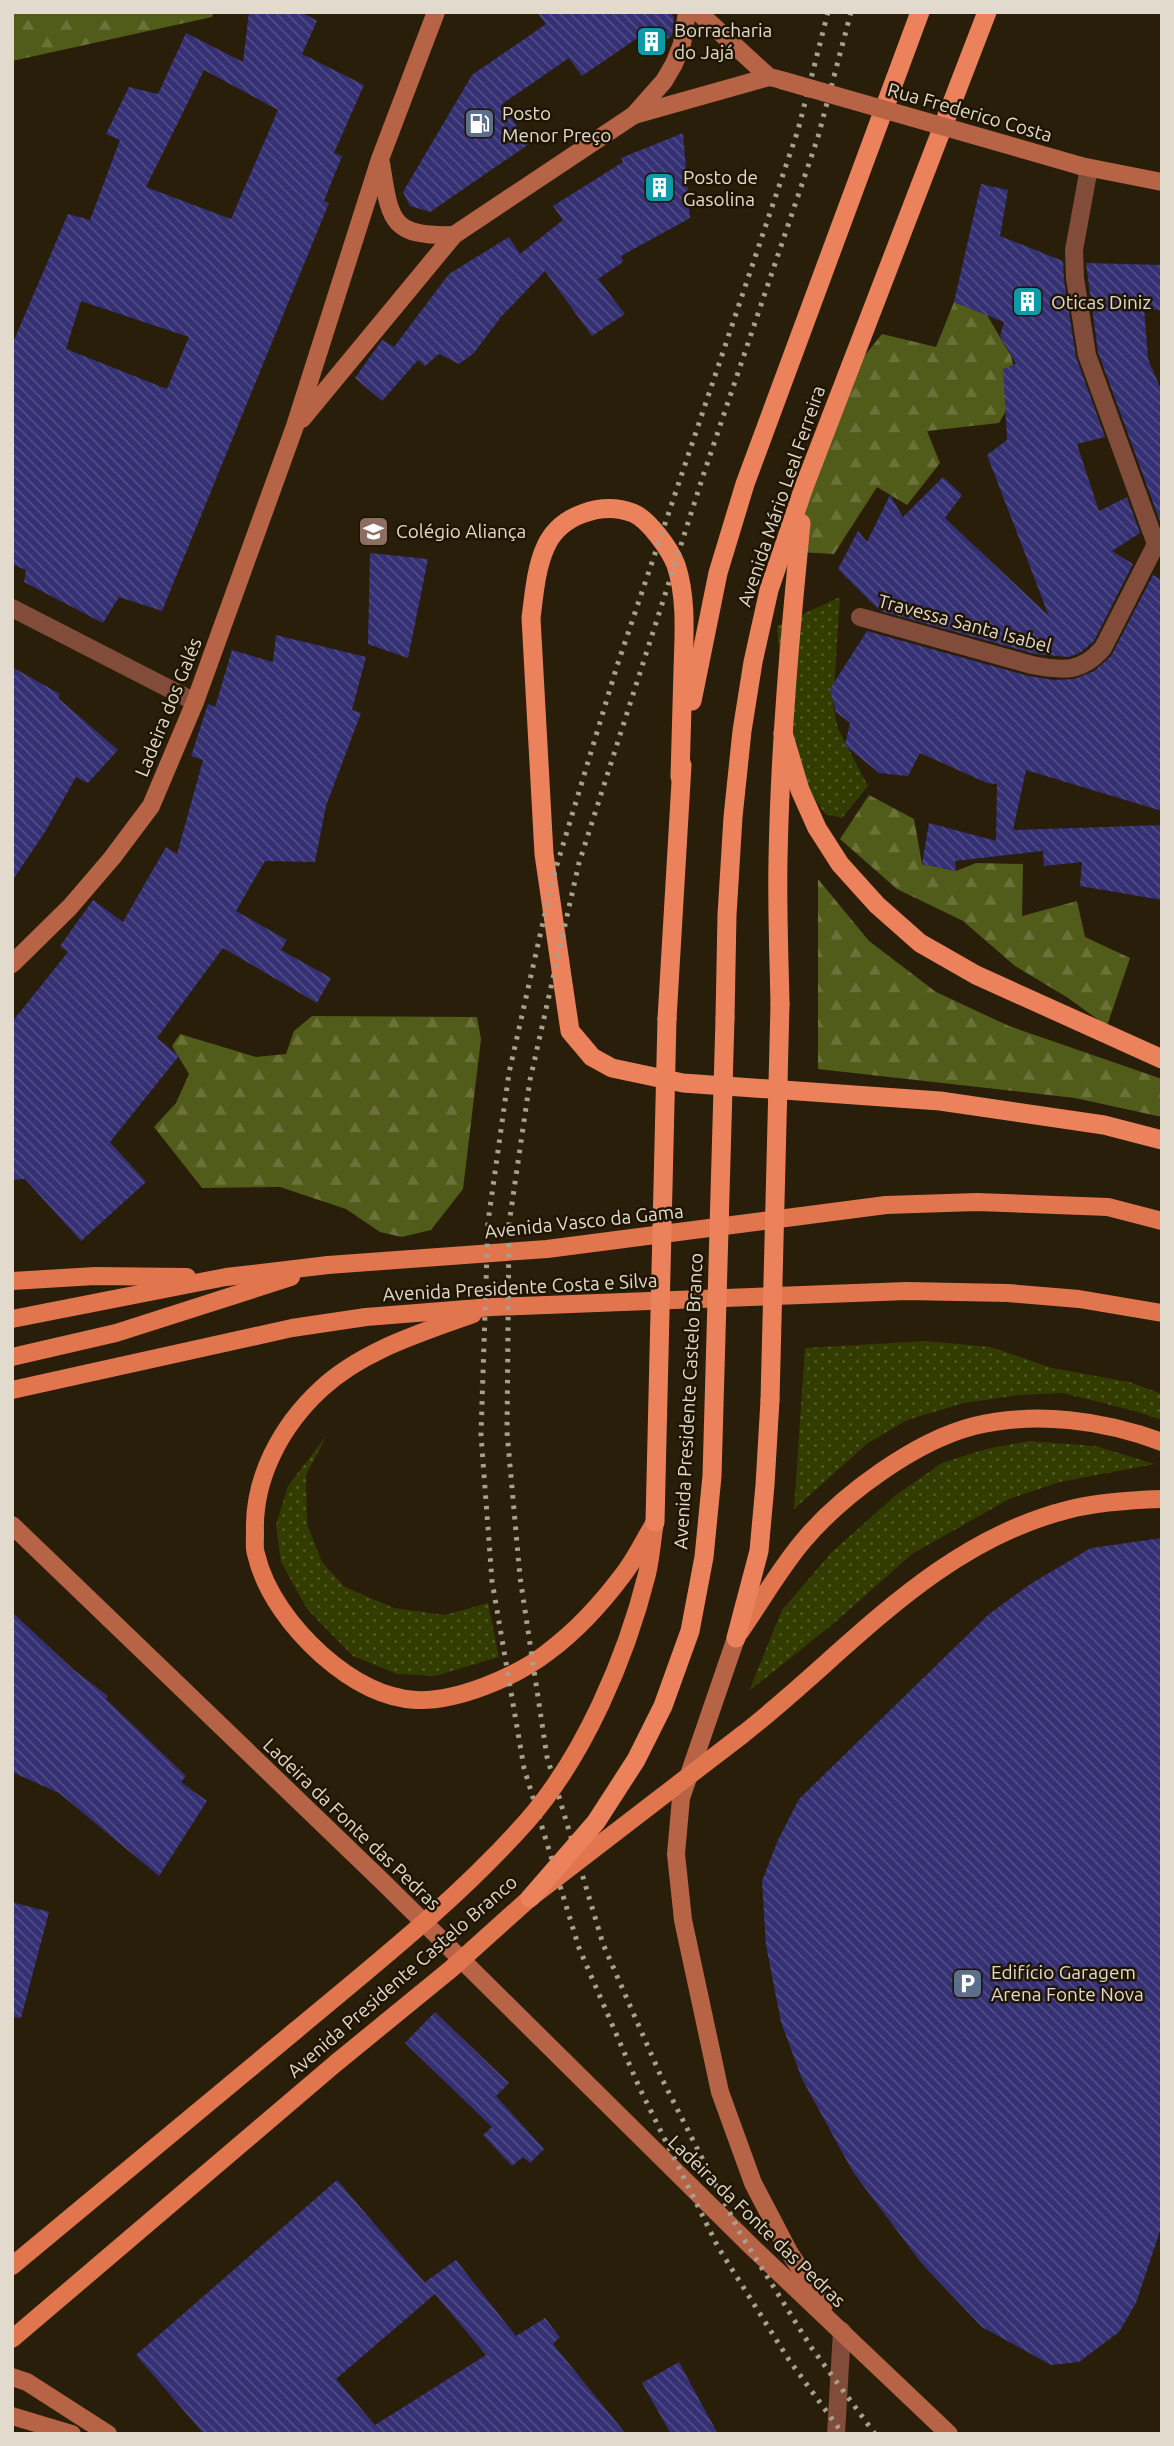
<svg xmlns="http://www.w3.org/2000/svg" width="1174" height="2446" font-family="Ubuntu,sans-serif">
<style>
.grass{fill:url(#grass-dots)}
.forest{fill:url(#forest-firs)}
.building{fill:url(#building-back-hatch);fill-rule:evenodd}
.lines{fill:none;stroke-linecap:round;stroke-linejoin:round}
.minor{stroke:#814c3a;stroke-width:18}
.secondary{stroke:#b76346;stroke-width:18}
.primary{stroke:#e1754e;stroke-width:18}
.trunk{stroke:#ec825c;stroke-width:19}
.rail{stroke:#a79f8f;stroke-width:5;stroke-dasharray:3.5 7;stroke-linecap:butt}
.secondary-bridge{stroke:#b76346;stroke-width:18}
.primary-bridge{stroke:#e1754e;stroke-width:18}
.trunk-bridge{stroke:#ec825c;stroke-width:19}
.labels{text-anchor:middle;stroke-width:5;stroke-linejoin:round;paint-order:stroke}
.poi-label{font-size:19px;fill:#e1dacd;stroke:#1f1502;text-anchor:start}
.street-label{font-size:19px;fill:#e1dacd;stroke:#1f1502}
</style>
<defs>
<pattern id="grass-dots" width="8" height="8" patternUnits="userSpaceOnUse" patternTransform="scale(1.75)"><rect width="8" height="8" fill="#323b00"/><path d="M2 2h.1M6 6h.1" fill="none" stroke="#4f5724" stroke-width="1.8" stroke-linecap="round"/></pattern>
<pattern id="forest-firs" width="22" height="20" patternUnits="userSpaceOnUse" patternTransform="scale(1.75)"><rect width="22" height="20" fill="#515b1a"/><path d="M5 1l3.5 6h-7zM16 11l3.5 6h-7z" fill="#6a723a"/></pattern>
<pattern id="building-back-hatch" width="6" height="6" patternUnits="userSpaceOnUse" patternTransform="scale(1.75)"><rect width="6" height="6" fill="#343073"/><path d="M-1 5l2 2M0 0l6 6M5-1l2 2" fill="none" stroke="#514d86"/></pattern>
</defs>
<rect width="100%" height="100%" fill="#291e09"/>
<g class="grass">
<path d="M840,597L833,704L838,729L868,786L842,818L825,814L809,789L784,712L777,626Z"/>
<path d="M926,1341L991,1347L1052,1368L1129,1382L1162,1394V1420L1131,1410L1062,1393L1019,1395L964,1403L907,1420L868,1443L794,1509L805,1348Z"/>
<path d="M327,1435L306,1475L307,1524L322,1562L345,1587L394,1608L445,1615L488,1603L499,1657L435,1676L397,1674L353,1656L307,1609L281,1562L276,1525L288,1486Z"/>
<path d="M1029,1441L1095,1446L1155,1464L1060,1482L1009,1499L912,1554L833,1624L749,1691L782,1610L832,1552L896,1495L942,1463L986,1449Z"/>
</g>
<g class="forest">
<path d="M12,12H214L212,17L12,61Z"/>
<path d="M954,302L987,315L1011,356L1019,388L999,423L927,431L940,463L907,505L877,487L834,554L797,552L813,476L837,390L882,334L936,347Z"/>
<path d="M869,795L914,819L922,864L956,871L976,863L1023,864L1022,916L1077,901L1085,937L1130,958L1107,1026L1068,998L1015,966L963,921L897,889L840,839Z"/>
<path d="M818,879L869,941L936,992L1009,1026L1162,1079V1117L1075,1098L818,1069Z"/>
<path d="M312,1016L477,1017L481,1039L463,1189L431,1230L402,1237L380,1232L346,1209L280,1187L202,1188L154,1127L176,1103L189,1074L172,1046L180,1034L256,1057L286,1054L294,1031Z"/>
</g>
<g class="building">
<path d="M249,12H301L317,21L302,54L364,85L334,153L342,156L324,201L329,203L162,611L119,597L103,623L24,582L26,570L12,564V345L68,214L90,220L120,140L106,134L129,87L158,94L186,33L243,62ZM204,70L278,110L231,219L146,187ZM81,301L189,337L167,389L66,349Z"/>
<path d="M537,12H674L672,14L674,18L672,36L646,53L636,39L582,76L569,58L502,104L529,144L430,212L410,206L403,192L472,75L546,24Z"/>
<path d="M683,133L690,218L621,256L623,262L598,279L625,314L592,336L545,271L501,317L474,353L459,364L439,354L425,366L418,360L382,401L355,378L382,340L394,347L449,274L509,237L520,254L563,220L553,206L623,162L621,158Z"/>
<path d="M981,184L1008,190L1000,236L1063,261L1064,280L1076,357L1105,437L1077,444L1099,511L1127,497L1140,533L1112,551L1133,564L1094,641L1081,652L1069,657L1035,654L880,611L838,569L858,531L867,542L890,495L903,517L943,477L962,495L945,518L1049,616L987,455L1007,440L1003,369L1016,364L1000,336L1004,322L954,302Z"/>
<path d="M1086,263L1162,265V311L1144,307L1148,359L1162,392V527L1098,352Z"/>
<path d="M370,553L428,559L408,658L368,644Z"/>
<path d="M1153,575L1162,580V811L1026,770L1013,830L1162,825V900L1080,886L1082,862L1044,866L1043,851L955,861L956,871L922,864L929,823L996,841L997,784L987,783L920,753L908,776L879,773L845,745L850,723L836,712L830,689L867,631L1029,676L1053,680L1074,679L1094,671L1111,656Z"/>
<path d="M276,635L366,657L352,710L361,713L326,806L315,862L265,861L236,911L287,940L281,950L331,978L317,1003L223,948L157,1038L179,1056L110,1142L146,1182L81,1241L25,1179L12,1180V1022L68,952L60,946L93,900L123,922L166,847L177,854L203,760L191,756L208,704L215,707L232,650L273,662Z"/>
<path d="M12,667L60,694L58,698L118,750L88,783L76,777L45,832L12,881Z"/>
<path d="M1162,1538V2225L1136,2303L1119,2332L1079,2362L1051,2365L982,2327L922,2264L853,2172L802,2079L781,2022L766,1945L762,1881L778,1840L799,1799L989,1614L1032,1583L1091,1548Z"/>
<path d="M12,1612L74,1670L108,1696L106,1699L186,1776L181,1782L207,1801L159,1876L59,1793L12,1772Z"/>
<path d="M12,1902L49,1912L21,2018L12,2017Z"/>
<path d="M435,2012L509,2083L496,2096L544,2149L530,2163L523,2157L512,2166L483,2135L492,2127L405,2043Z"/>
<path d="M337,2180L426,2284L425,2282L456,2260L516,2336L545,2318L560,2337L553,2344L626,2434H204L136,2355ZM435,2294L486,2355L375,2425L336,2379Z"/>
<path d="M679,2362L695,2392L718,2434H671L642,2383Z"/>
</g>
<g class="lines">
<g class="minor">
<path d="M1089,168L1074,250L1075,278L1087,355L1156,544L1162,548"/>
<path d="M12,608L195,702"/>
<path d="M860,617L1032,665C1063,671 1081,673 1103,648L1156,544"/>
<path d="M836,2434L842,2331"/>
</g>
<g class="secondary">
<path d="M698,12L769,77L778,79"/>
<path d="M634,115L769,77"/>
<path d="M381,163C390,219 389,237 454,235"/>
<path d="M1081,166L1162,182"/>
<path d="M302,419L454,235L634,115L664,81L674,64L682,44L687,12"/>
<path d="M12,964L70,907L112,858L151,806L195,702L295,426L380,159L436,12"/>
<path d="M12,1525L384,1883L750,2245L949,2434"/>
<path d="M736,1638L681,1798L676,1854L683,1920L720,2092L753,2183L789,2252L824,2305"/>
<path d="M12,2377L27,2382L108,2434"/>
<path d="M12,2416L72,2434"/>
</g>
<g class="primary">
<path d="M12,1281L95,1276L187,1277"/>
<path d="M473,1314C421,1333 363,1350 321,1389C281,1426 253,1478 255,1533C255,1540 254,1548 256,1554C265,1593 293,1629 322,1655C348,1678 380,1698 416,1700C456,1702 516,1677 548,1652C576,1631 601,1604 622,1576C635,1560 644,1540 655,1522"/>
<path d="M12,1319L226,1277L328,1265L547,1249L886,1205L977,1202L1108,1207L1162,1221"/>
<path d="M12,1357L116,1333L291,1277"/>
<path d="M12,1390L292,1328L366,1317L492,1307L907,1291L1008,1293L1079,1299L1162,1313"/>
<path d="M740,1632C761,1602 780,1568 804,1540C842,1495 915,1441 974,1426C1036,1411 1103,1420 1162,1442"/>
<path d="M742,1735C846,1654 933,1544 1067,1510C1097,1502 1130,1500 1162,1499"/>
<path d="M12,2266L295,2031"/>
<path d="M12,2339L336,2063"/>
</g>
<g class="trunk">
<path d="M692,701L718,573L745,484L920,12"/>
<path d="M783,733L800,790L817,828L840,864L877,905L920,943L976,975L1162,1059"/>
<path d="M680,777C681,741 682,706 683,670C684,636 687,598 676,565C670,549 648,519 633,513C602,501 560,515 546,546C536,567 534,595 531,618L544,854L570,1031L592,1057L612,1068L683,1083L940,1101L1104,1125L1162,1140"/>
<path d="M780,1004C779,956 777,908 778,860C780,747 790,635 801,523"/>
<path d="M725,1018L727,915L733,817L742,731L753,662L769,590L804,487L987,12"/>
<path d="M667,1019L682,765"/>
<path d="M736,1638L759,1551L765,1485L770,1400"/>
</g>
<g class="rail">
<path d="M828,12L798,130L617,666L553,878L509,1073L488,1222L481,1435L492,1581L524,1768L579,1948L640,2089L718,2247L789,2360L843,2434"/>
<path d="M851,12L818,137L704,473L579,863L530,1080L509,1224L507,1432L520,1577L547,1757L603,1944L663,2081L740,2233L811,2347L875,2434"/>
</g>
<path class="secondary-bridge" d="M781,80L1081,166"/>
<g class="primary-bridge">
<path d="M295,2031C375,1964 458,1899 527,1821C584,1756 626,1658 647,1574C651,1557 652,1539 655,1522"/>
<path d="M336,2063L451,1969L530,1898L742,1735"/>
</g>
<g class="trunk-bridge">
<path d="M770,1400L780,1004"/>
<path d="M655,1522L667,1019"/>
<path d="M530,1898L596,1822L636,1760L663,1706L690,1631L704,1557L712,1476L725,1018"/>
</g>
</g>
<defs>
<symbol id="building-square" viewBox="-11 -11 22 22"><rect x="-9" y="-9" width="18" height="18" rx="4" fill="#0f9aa8" stroke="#1f1502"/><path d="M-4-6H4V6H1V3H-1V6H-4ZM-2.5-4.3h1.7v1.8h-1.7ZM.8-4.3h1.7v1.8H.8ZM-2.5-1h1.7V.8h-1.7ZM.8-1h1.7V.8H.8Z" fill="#fff"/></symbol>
<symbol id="fuel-square" viewBox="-11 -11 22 22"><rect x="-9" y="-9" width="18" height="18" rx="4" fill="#5c6f8a" stroke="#1f1502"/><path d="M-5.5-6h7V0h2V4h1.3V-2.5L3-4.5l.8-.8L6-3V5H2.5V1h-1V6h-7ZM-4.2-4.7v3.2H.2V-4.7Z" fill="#fff"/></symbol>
<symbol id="school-square" viewBox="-11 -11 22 22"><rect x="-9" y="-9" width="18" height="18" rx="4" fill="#8d6e63" stroke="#1f1502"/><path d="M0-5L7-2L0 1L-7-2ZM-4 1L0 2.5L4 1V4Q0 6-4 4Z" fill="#fff"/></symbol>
<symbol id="parking-square" viewBox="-11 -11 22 22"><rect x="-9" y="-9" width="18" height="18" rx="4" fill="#5c6f8a" stroke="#1f1502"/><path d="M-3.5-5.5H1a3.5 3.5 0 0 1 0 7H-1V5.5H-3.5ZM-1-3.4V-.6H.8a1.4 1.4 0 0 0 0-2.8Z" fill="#fff"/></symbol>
</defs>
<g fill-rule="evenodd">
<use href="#building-square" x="634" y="24" width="35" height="35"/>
<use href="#fuel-square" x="462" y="106" width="35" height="35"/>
<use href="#building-square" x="642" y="170" width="35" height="35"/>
<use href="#building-square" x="1010" y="284" width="35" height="35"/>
<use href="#school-square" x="356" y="514" width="35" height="35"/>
<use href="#parking-square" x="950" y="1966" width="35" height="35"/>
</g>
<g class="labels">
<g class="poi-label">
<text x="674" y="37">Borracharia<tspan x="674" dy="22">do Jajá</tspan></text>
<text x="502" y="120">Posto<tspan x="502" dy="22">Menor Preço</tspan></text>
<text x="683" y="184">Posto de<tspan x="683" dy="22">Gasolina</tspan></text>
<text x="1051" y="309">Oticas Diniz</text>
<text x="396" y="538">Colégio Aliança</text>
<text x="991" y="1979">Edifício Garagem<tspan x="991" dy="22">Arena Fonte Nova</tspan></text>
</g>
<g class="street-label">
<text transform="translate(970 112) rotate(16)" y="7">Rua Frederico Costa</text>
<text transform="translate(781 496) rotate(-71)" y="7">Avenida Mário Leal Ferreira</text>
<text transform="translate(965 623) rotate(15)" y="7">Travessa Santa Isabel</text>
<text transform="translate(168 707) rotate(-68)" y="7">Ladeira dos Galés</text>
<text transform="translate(584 1221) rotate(-6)" y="7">Avenida Vasco da Gama</text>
<text transform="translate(520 1287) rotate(-3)" y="7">Avenida Presidente Costa e Silva</text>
<text transform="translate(688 1401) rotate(-87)" y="7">Avenida Presidente Castelo Branco</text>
<text transform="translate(352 1824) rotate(44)" y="7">Ladeira da Fonte das Pedras</text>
<text transform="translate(402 1976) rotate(-41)" y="7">Avenida Presidente Castelo Branco</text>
<text transform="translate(757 2221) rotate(44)" y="7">Ladeira da Fonte das Pedras</text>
</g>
</g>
<rect width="1174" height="2446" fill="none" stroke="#e1dacd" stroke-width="28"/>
</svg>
